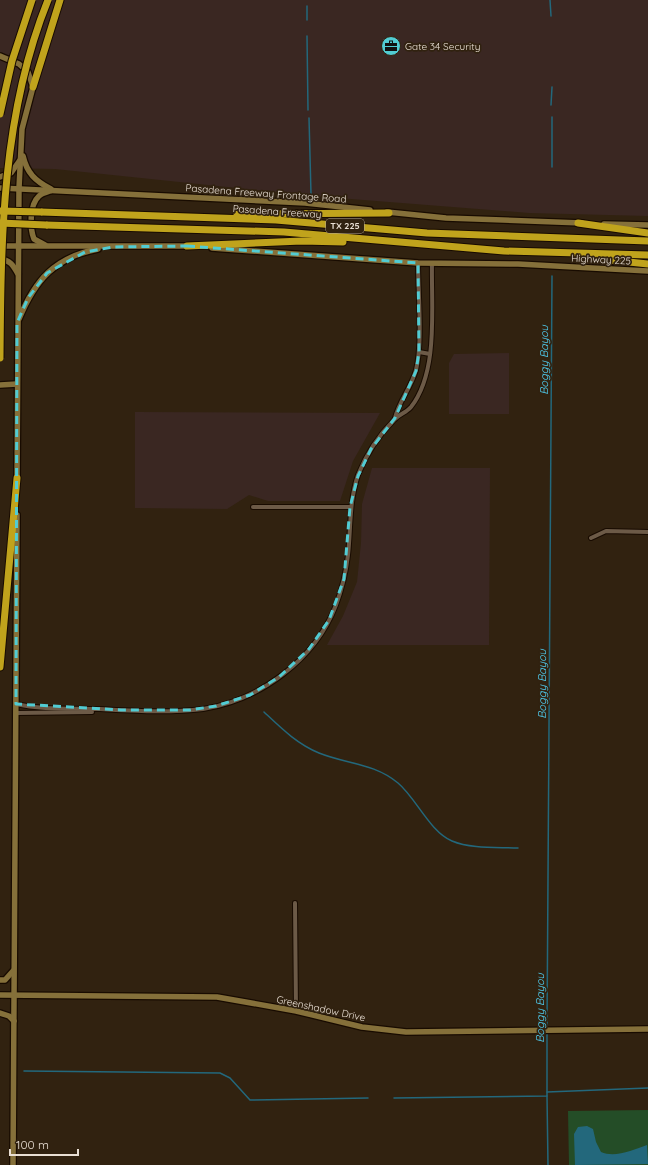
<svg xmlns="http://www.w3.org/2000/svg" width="648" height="1165" font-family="Quicksand,sans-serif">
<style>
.industrial{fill:#3a2722}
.green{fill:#244d27}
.water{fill:#23687c}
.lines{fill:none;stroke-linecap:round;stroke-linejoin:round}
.stream{stroke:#23687c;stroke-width:1.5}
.minor-casing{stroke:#180b00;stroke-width:6}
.secondary-casing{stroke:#180b00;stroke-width:8}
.motorway-casing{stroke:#180b00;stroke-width:9}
.minor{stroke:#6c5a47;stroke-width:4}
.secondary{stroke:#85703a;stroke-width:5.5}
.motorway{stroke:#c0a31c;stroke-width:7}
.motorway-bridge-casing{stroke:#180b00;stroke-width:9;stroke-linecap:butt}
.motorway-bridge{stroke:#c0a31c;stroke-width:7}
.marked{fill:none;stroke:#51ccd3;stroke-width:3;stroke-dasharray:8 5;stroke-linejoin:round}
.labels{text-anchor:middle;stroke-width:3.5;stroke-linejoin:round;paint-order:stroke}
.shield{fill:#312210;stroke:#b2a699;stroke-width:1}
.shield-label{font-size:9px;font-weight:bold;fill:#e9dfd4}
.poi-label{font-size:10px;fill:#e9dfd4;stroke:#312210;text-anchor:start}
.street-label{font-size:10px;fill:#e9dfd4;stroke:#312210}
.water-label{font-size:11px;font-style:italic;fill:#50d1f6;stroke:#312210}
</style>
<rect width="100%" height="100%" fill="#312210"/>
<g class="industrial">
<path d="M0,0H648V216L529,213L313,196L55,169L0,168Z"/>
<path d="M509,353V414H449V363L454,354Z"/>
<path d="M135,412L380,413L353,461L340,501H268L249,495L227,509L135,508Z"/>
<path d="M372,468H490L489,645H327L343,616L357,582L361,543L362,504Z"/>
</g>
<path class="green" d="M648,1110V1165H569L568,1111Z"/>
<path class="water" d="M587,1126L593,1129L596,1142L601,1152C615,1158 633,1150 647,1145L648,1164L575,1165L574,1134L578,1127Z"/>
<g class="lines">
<g class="stream">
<path d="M550,0L551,16"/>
<path d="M307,6V20"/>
<path d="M307,36L308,110"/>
<path d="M551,105L552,87"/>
<path d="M552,117V167"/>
<path d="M309,118L311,194"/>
<path d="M264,712C281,728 297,744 319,753C346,764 374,763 398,783C416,798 430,832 452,841C471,849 497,847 518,848"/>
<path d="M547,1028L552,276"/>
<path d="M24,1071L220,1073L230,1078L250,1100L368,1098"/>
<path d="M547,1092V1031"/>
<path d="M547,1096L548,1165"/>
<path d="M394,1098L547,1096V1092L648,1088"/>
</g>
<defs>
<g id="minor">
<path d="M419,352L430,354"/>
<path d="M395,418C399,401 411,388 416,370C423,342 418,293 418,263"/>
<path d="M253,507H350"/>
<path d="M591,538L606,531L648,532"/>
<path d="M16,704C42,710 72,708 100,709C134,711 169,713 203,709C260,700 315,660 336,605C342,589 346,572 348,555C351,528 349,502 358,475C366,455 379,435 394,420C399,414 406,413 411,407C439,371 431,307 432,263"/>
<path d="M16,713L92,712"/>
<path d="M295,903L296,1011"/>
</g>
<g id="secondary">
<path d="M0,56L19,64L28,72L33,87L22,129L19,188L17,481"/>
<path d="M23,156C27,173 35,181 51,189"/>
<path d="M0,177L11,173L20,160"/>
<path d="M0,188L305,203L370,210"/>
<path d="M387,212L446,218L582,223"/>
<path d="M604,224L648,225"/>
<path d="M45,245L34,239C30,229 29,205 39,196C42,193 47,192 50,191"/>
<path d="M0,246H190"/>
<path d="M212,248L418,263L518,264L648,271"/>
<path d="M0,259C10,260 13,265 18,274"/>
<path d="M19,319C35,280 55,257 98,249"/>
<path d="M0,385L17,384"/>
<path d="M0,980H5L13,971"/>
<path d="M0,995L217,997L296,1011L362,1027L406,1032L648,1029"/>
<path d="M0,1013L9,1016L14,1021"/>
<path d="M13,1165L17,515"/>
</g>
<g id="motorway">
<path d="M33,87L60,0"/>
<path d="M41,212L276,220L427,233L648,241"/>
<path d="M237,214L389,213"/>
<path d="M578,223L648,233"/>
<path d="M46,225L284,232L504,251L648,255"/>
<path d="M187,246L302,241L343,242"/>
<path d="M597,255L610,260L648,264"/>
<path d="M0,667L17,478"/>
</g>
</defs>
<use href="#minor" class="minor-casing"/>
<use href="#secondary" class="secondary-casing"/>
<use href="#motorway" class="motorway-casing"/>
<use href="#minor" class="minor"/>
<use href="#secondary" class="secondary"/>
<use href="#motorway" class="motorway"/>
<defs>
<g id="motorway-bridge">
<path d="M0,114L12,61L32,0"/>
<path d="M0,211L41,212"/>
<path d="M0,223L46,225"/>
<path d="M0,358C1,236 2,114 48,0"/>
</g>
</defs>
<use href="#motorway-bridge" class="motorway-bridge-casing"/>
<use href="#motorway-bridge" class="motorway-bridge"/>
</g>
<path class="marked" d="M187,246L418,263L419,352L416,371L395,418L371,449L358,476L350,507L344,579L329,620L309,649L279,677L250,695L216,706L190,710H121L16,704L17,323L28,298L47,273L85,252L113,247Z"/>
<defs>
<symbol id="office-disc" viewBox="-11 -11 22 22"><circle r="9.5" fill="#51ccd3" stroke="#312210"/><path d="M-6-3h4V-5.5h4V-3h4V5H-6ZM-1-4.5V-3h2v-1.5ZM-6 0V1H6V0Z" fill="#111"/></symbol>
</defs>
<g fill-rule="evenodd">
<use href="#office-disc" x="380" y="35" width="22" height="22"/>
</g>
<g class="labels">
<rect class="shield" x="326" y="219" width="38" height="14" rx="3"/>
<g class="shield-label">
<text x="345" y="229">TX 225</text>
</g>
<g class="poi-label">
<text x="405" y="50">Gate 34 Security</text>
</g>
<g class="street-label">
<text transform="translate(266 193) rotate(4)" y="4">Pasadena Freeway Frontage Road</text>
<text transform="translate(277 211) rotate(4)" y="4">Pasadena Freeway</text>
<text transform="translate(601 259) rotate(3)" y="4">Highway 225</text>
<text transform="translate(321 1008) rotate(12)" y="4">Greenshadow Drive</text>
</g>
<g class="water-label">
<text transform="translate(544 360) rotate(-90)" y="4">Boggy Bayou</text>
<text transform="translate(542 684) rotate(-90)" y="4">Boggy Bayou</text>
<text transform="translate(540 1008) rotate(-90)" y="4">Boggy Bayou</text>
</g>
</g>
<path d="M10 1149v6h68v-6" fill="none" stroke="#e9dfd4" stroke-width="2"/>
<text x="16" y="1149" font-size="12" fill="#e9dfd4" stroke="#312210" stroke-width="3" paint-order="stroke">100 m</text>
</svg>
